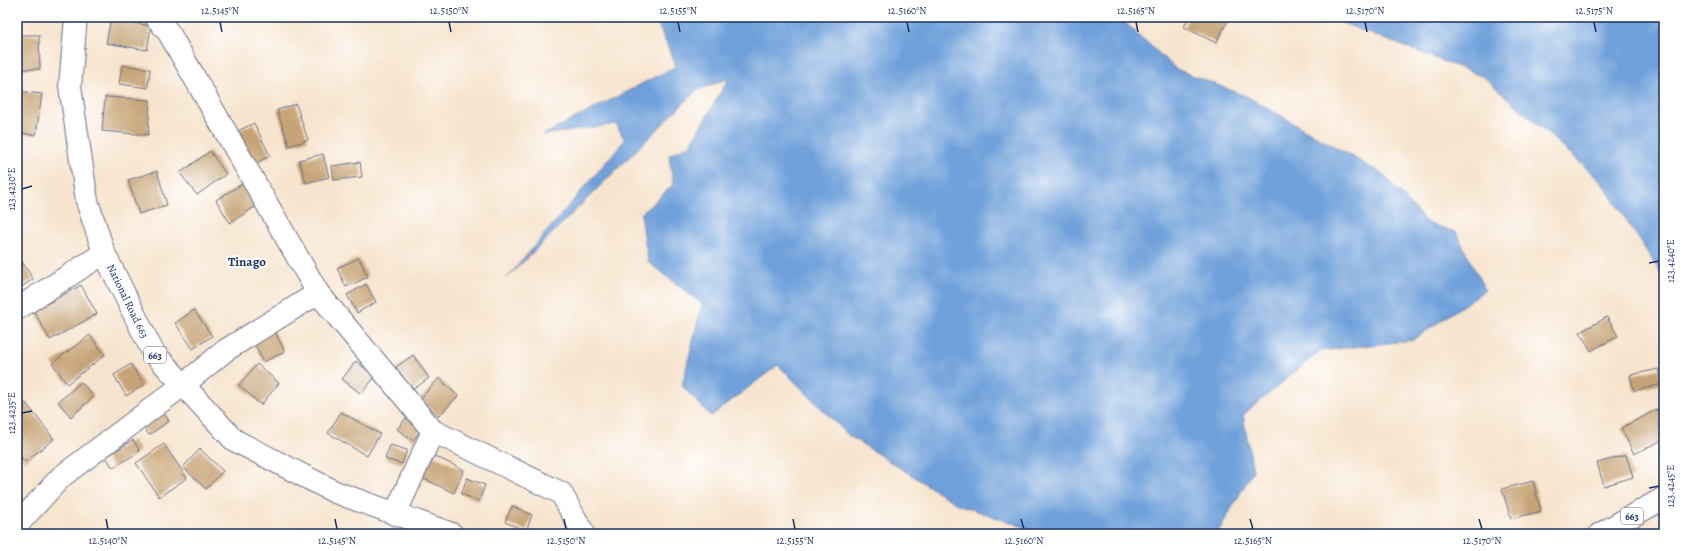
<svg xmlns="http://www.w3.org/2000/svg" width="1681" height="551" font-family="Alegreya,serif">
<style>
.water{fill:#70a0da;stroke:#46689c}
.building{fill:#c7a477}
.lines{fill:none;stroke-linecap:round;stroke-linejoin:round}
.minor-casing{stroke:#686e85;stroke-width:24}
.major-casing{stroke:#686e85;stroke-width:24}
.minor{stroke:#fff;stroke-width:22}
.major{stroke:#fff;stroke-width:22}
.ticks{fill:none;stroke:#1b2f5e;stroke-width:1.5}
.labels{text-anchor:middle;stroke-width:4;stroke-linejoin:round;paint-order:stroke}
.shield{fill:#fff;stroke:#5f6d8e;stroke-width:1}
.shield-label{font-size:10px;font-weight:bold;fill:#1b2f5e}
.street-label{font-size:11px;fill:#1b2f5e;stroke:#fff}
.quarter-label{font-size:13px;font-weight:bold;fill:#1b2f5e;stroke:#fff}
.neatline{fill:none;stroke:#1b2f5e;stroke-width:1.5}
.ticks-label{font-size:10px;text-anchor:middle;fill:#1b2f5e}
</style>
<rect width="100%" height="100%" fill="#fff"/>
<filter id="ink" filterUnits="userSpaceOnUse"><feTurbulence type="fractalNoise" baseFrequency=".025" numOctaves="2"/><feDisplacementMap in="SourceGraphic" scale="8" xChannelSelector="R" yChannelSelector="G"/><feConvolveMatrix kernelMatrix="1 2 1 2 8 2 1 2 1" color-interpolation-filters="sRGB"/></filter>
<filter id="wash" filterUnits="userSpaceOnUse"><feTurbulence type="fractalNoise" baseFrequency=".012" numOctaves="4" result="noise"/><feDisplacementMap in="SourceGraphic" scale="16" xChannelSelector="R" yChannelSelector="G"/><feGaussianBlur stdDeviation="0.9" result="paint"/><feColorMatrix in="noise" values="0 0 0 0 0 0 0 0 0 0 0 0 0 0 0 0 0 1.4 0 .05"/><feComposite in="paint" operator="in"/></filter>
<g filter="url(#wash)">
<rect width="100%" height="100%" fill="#f7e4ce"/>
<g class="water">
<path d="M658,17H1119L1176,69L1248,97L1384,175L1427,223L1456,232L1485,290L1413,340L1320,351L1243,415L1253,471L1217,534H1044L957,504L848,435L778,365L711,416L682,386L702,304L648,262L641,214L673,185L669,155L690,145L729,78L696,91L507,278L625,140L616,124L543,135L676,66L658,24Z"/>
<path d="M1327,17H1664V278L1601,181L1484,77Z"/>
</g>
<g id="blocks">
<g class="building">
<path d="M1189,17H1230L1216,43L1184,27Z"/>
<path d="M111,18L151,26L147,50L106,43Z"/>
<path d="M17,35H39L40,69H17Z"/>
<path d="M122,65L150,69L148,88L119,84Z"/>
<path d="M17,91L42,94L36,135L17,133Z"/>
<path d="M105,97L150,100L148,135L102,131Z"/>
<path d="M296,104L308,140L289,146L277,110Z"/>
<path d="M254,123L270,156L252,165L236,132Z"/>
<path d="M210,151L226,174L197,195L180,173Z"/>
<path d="M323,154L329,177L306,183L299,160Z"/>
<path d="M360,162L362,177L334,180L332,166Z"/>
<path d="M157,171L167,205L139,214L128,180Z"/>
<path d="M247,181L261,203L230,223L216,200Z"/>
<path d="M17,254L33,279L17,290Z"/>
<path d="M359,258L368,277L346,287L337,268Z"/>
<path d="M366,284L376,302L357,313L347,295Z"/>
<path d="M81,285L97,314L50,340L34,311Z"/>
<path d="M194,310L212,336L193,349L175,323Z"/>
<path d="M1607,317L1618,336L1591,351L1580,332Z"/>
<path d="M273,328L285,352L263,362L252,339Z"/>
<path d="M90,335L105,355L67,384L52,363Z"/>
<path d="M413,355L429,378L412,390L396,367Z"/>
<path d="M356,361L375,377L361,394L342,379Z"/>
<path d="M131,364L144,385L126,396L114,375Z"/>
<path d="M257,364L279,383L261,405L239,385Z"/>
<path d="M1659,369L1662,384L1634,391L1630,375Z"/>
<path d="M439,378L458,396L439,416L420,399Z"/>
<path d="M81,382L94,396L71,417L58,402Z"/>
<path d="M26,403L54,439L25,462L17,452V410Z"/>
<path d="M1664,406V439L1634,454L1621,428Z"/>
<path d="M163,411L169,421L149,435L142,425Z"/>
<path d="M341,412L380,434L367,456L328,433Z"/>
<path d="M406,418L421,429L413,441L397,429Z"/>
<path d="M133,440L140,451L113,468L106,457Z"/>
<path d="M164,444L187,478L159,497L136,463Z"/>
<path d="M390,445L407,450L402,464L385,459Z"/>
<path d="M200,449L223,471L206,489L183,467Z"/>
<path d="M430,454L464,470L454,493L420,477Z"/>
<path d="M1626,455L1633,477L1604,486L1597,463Z"/>
<path d="M467,478L485,485L479,501L461,494Z"/>
<path d="M1533,481L1541,511L1511,519L1502,489Z"/>
<path d="M512,506L532,515L526,531L505,522Z"/>
</g>
</g>
</g>
<g filter="url(#ink)">
<use href="#blocks" fill-opacity="0" stroke="#686e85" stroke-width="1"/>
<g class="lines">
<defs>
<g id="minor">
<path d="M156,17L169,33L318,293L433,431L561,493L584,534"/>
<path d="M17,309L104,253"/>
<path d="M395,514L433,431"/>
<path d="M17,525L61,477L183,385L226,350L318,293"/>
</g>
<g id="major">
<path d="M76,17L70,86L87,201L104,253L153,352L234,440L335,492L452,534"/>
<path d="M1600,534L1664,498"/>
</g>
</defs>
<use href="#minor" class="minor-casing"/>
<use href="#major" class="major-casing"/>
<use href="#minor" class="minor"/>
<use href="#major" class="major"/>
</g>
</g>
<path class="ticks" d="M220,22L222,32M449,22L451,32M678,22L680,32M907,22L909,32M1136,22L1138,32M1365,22L1367,32M1594,22L1596,32M22,189L32,186M1649,263L1659,261M22,413L32,411M1649,488L1659,486M106,519L108,529M335,519L337,529M564,519L566,529M793,519L795,529M1021,519L1024,529M1250,519L1253,529M1479,519L1482,529"/>
<g class="labels">
<g class="shield">
<rect x="144" y="347" width="22" height="16" rx="3"/>
<rect x="1621" y="508" width="22" height="16" rx="3"/>
</g>
<g class="shield-label">
<text x="155" y="359">663</text>
<text x="1632" y="520">663</text>
</g>
<g class="street-label">
<text transform="translate(128 301) rotate(64)" y="4">National Road 663</text>
</g>
<g class="quarter-label">
<text x="247" y="266">Tinago</text>
</g>
</g>
<rect width="1681" height="551" fill="none" stroke="#fff" stroke-width="44"/>
<rect x="22" y="22" width="1637" height="507" class="neatline"/>
<g class="ticks-label">
<text x="220" y="14">12.5145°N</text>
<text x="449" y="14">12.5150°N</text>
<text x="678" y="14">12.5155°N</text>
<text x="907" y="14">12.5160°N</text>
<text x="1136" y="14">12.5165°N</text>
<text x="1365" y="14">12.5170°N</text>
<text x="1594" y="14">12.5175°N</text>
<text transform="translate(11 189) rotate(-90)" y="4">123.4230°E</text>
<text transform="translate(1670 261) rotate(-90)" y="4">123.4240°E</text>
<text transform="translate(11 413) rotate(-90)" y="4">123.4235°E</text>
<text transform="translate(1670 486) rotate(-90)" y="4">123.4245°E</text>
<text x="108" y="544">12.5140°N</text>
<text x="337" y="544">12.5145°N</text>
<text x="566" y="544">12.5150°N</text>
<text x="795" y="544">12.5155°N</text>
<text x="1024" y="544">12.5160°N</text>
<text x="1253" y="544">12.5165°N</text>
<text x="1482" y="544">12.5170°N</text>
</g>
</svg>
